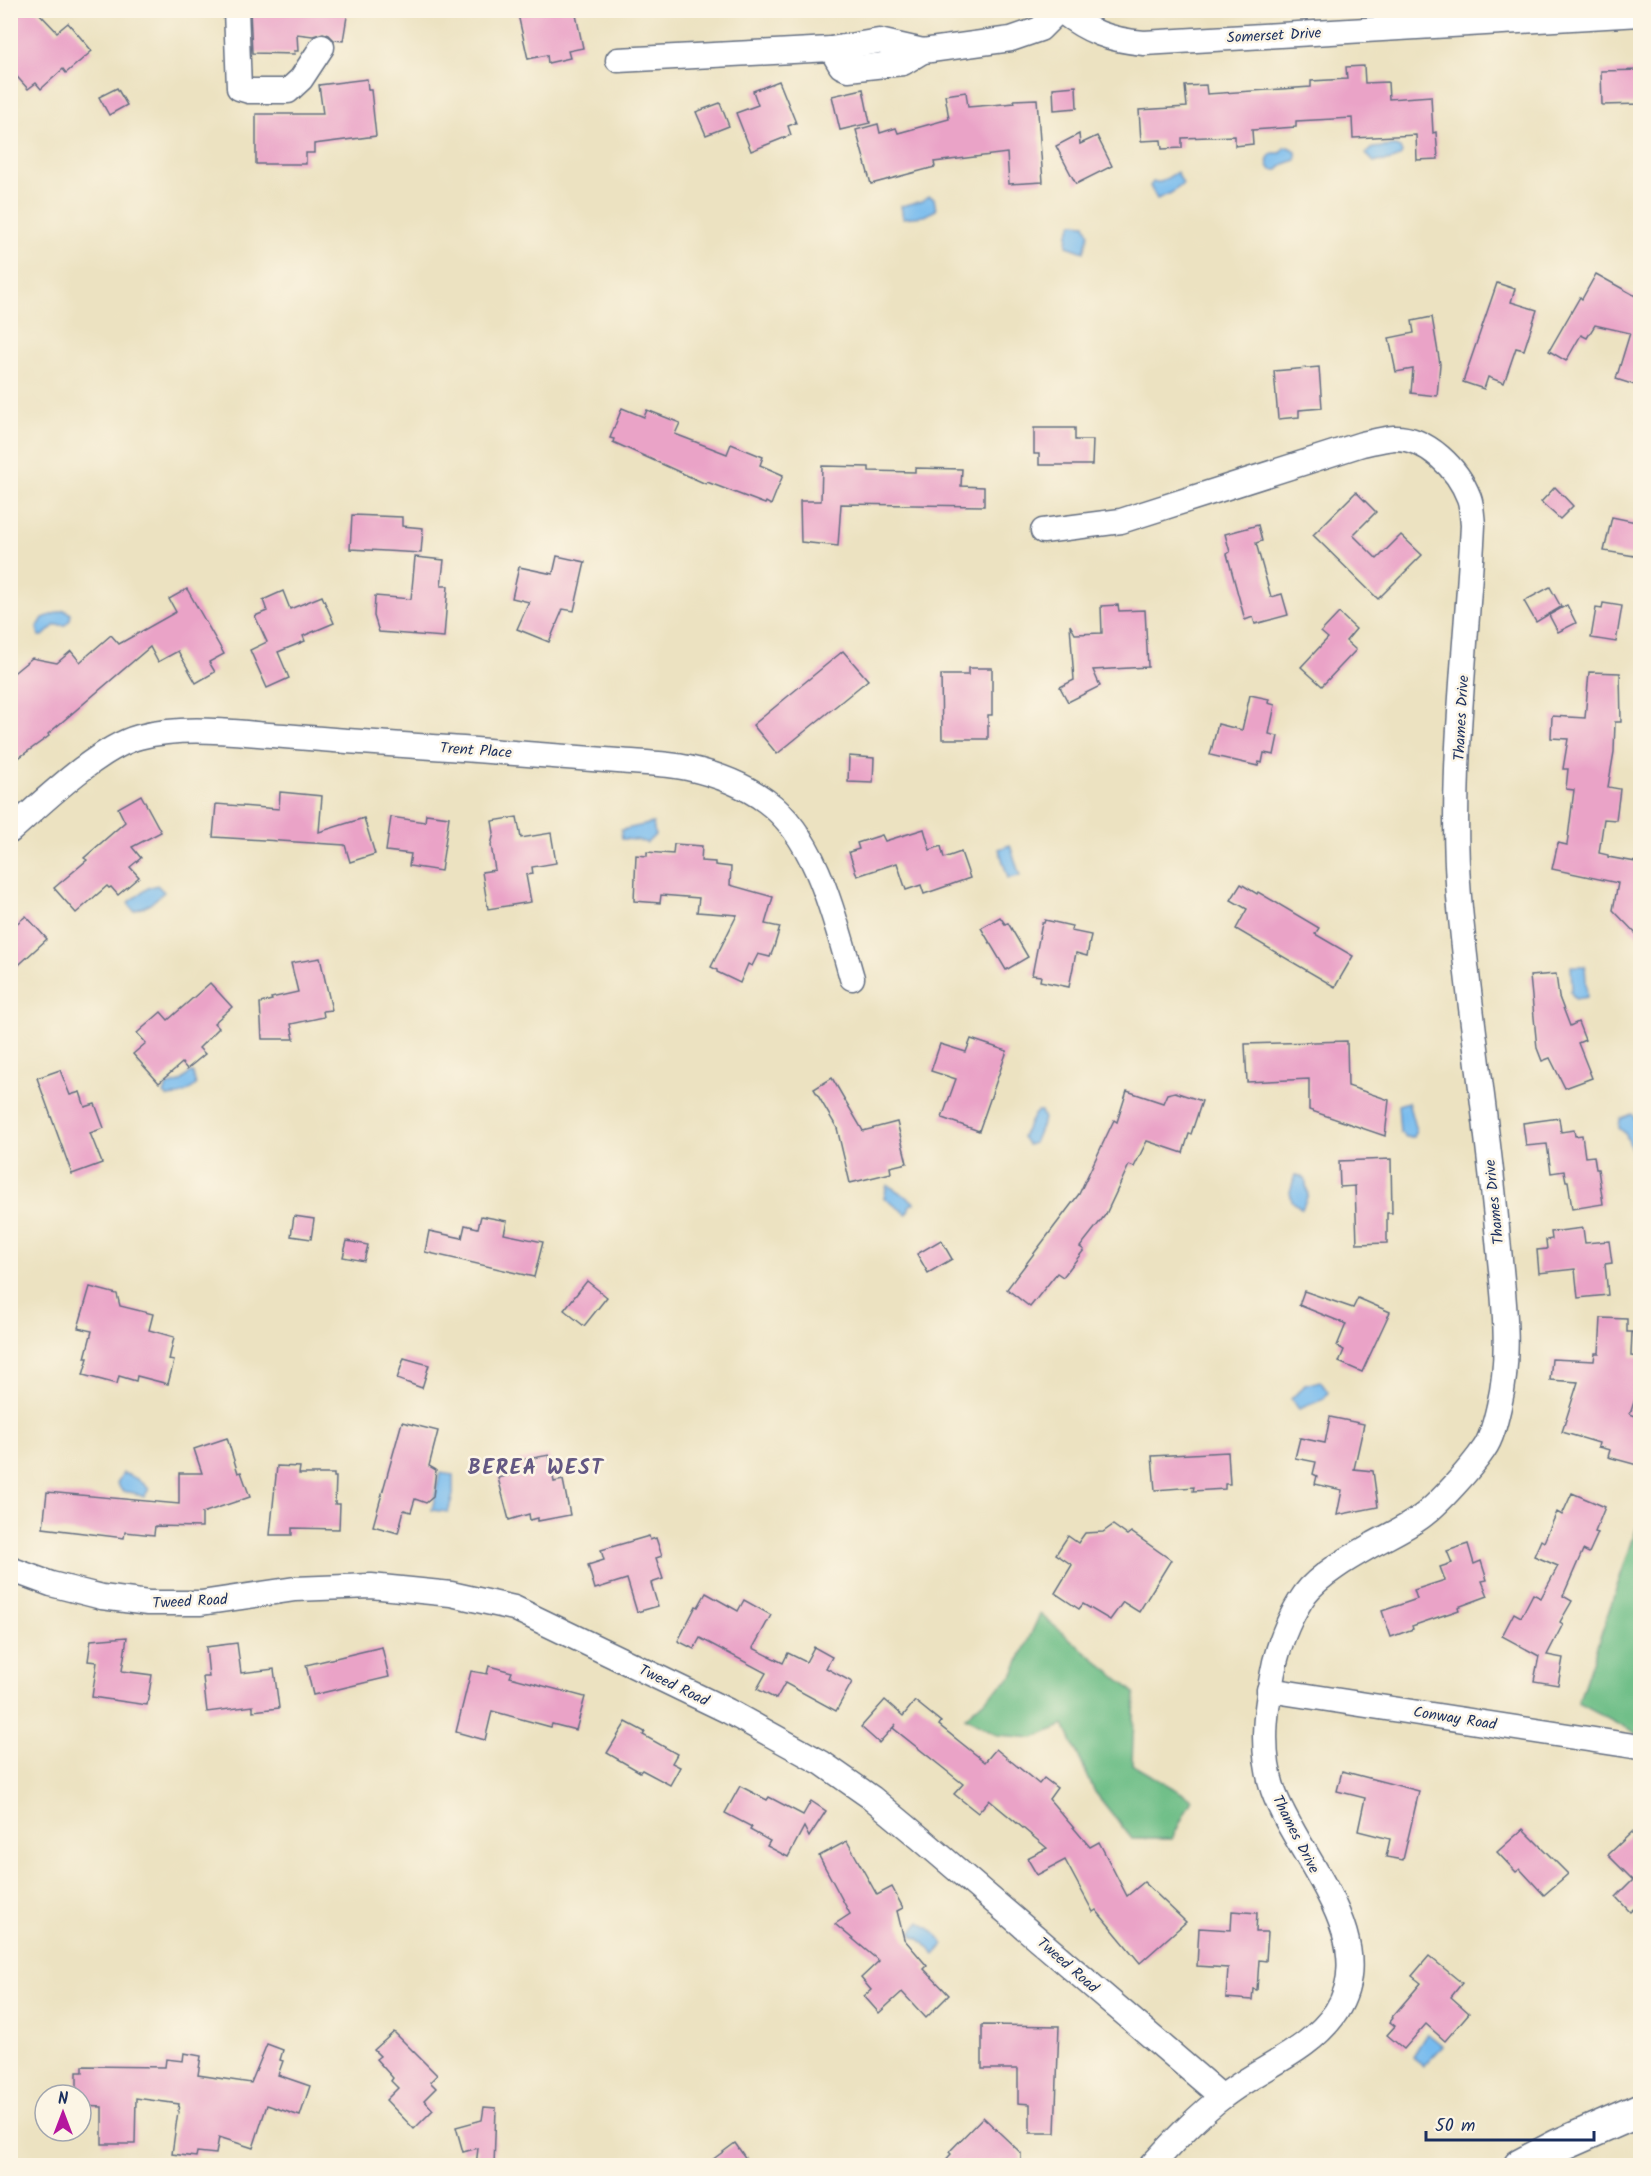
<svg xmlns="http://www.w3.org/2000/svg" width="1651" height="2176" font-family="Kalam,sans-serif">
<style>
.forest{fill:#71bf89;stroke:#467774;stroke-width:1.5}
.water{fill:#7be;stroke:#4975a6;stroke-width:1.5}
.building{fill:#eaa3c7}
.lines{fill:none;stroke-linecap:round;stroke-linejoin:round}
.minor-casing{stroke:#646e81;stroke-width:27}
.highway-casing{stroke:#646e81;stroke-width:36}
.minor{stroke:#fff;stroke-width:24}
.highway{stroke:#fff;stroke-width:33}
.labels{text-anchor:middle;stroke-width:5;stroke-linejoin:round;paint-order:stroke}
.street-label{font-size:15px;fill:#1b2f5e;stroke:#fcf5e5}
.district-label{font-size:21px;font-weight:bold;letter-spacing:1.5px;fill:#635883;stroke:#fcf5e5}
</style>
<rect width="100%" height="100%" fill="#fcf5e5"/>
<filter id="ink" filterUnits="userSpaceOnUse"><feTurbulence type="fractalNoise" baseFrequency=".0167" numOctaves="2"/><feDisplacementMap in="SourceGraphic" scale="12" xChannelSelector="R" yChannelSelector="G"/><feConvolveMatrix kernelMatrix="1 2 1 2 8 2 1 2 1" color-interpolation-filters="sRGB"/></filter>
<filter id="wash" filterUnits="userSpaceOnUse"><feTurbulence type="fractalNoise" baseFrequency=".008" numOctaves="4" result="noise"/><feDisplacementMap in="SourceGraphic" scale="24" xChannelSelector="R" yChannelSelector="G"/><feGaussianBlur stdDeviation="1.35" result="paint"/><feColorMatrix in="noise" values="0 0 0 0 0 0 0 0 0 0 0 0 0 0 0 0 0 1.4 0 .05"/><feComposite in="paint" operator="in"/></filter>
<g filter="url(#wash)">
<rect width="100%" height="100%" fill="#ece2c1"/>
<g class="forest">
<path d="M1640,1518V1736L1578,1703Z"/>
<path d="M1040,1614L1135,1693L1132,1764L1192,1799L1172,1839H1132L1095,1792L1064,1725L1034,1738L998,1735L965,1717L1012,1676Z"/>
</g>
<g class="water">
<path d="M1395,146L1400,148L1402,153C1398,162 1383,161 1374,162L1366,154L1373,148Z"/>
<path d="M1288,147L1296,151V160L1284,164L1278,170H1271C1266,163 1266,158 1273,153H1281L1284,148Z"/>
<path d="M1177,172L1183,184L1171,193L1157,199L1150,186L1153,182H1161Z"/>
<path d="M929,196L934,198L936,210L924,216L903,218L901,206L922,201Z"/>
<path d="M1073,223L1085,224L1089,233L1084,252L1067,246L1068,233Z"/>
<path d="M64,610L71,614L70,620L65,625H55L43,636H39L37,628L43,618Z"/>
<path d="M653,823L655,835L647,843L637,840L622,839L621,830Z"/>
<path d="M1010,845L1020,876L1008,878L999,849Z"/>
<path d="M157,885L164,892L150,904L134,911L128,903L148,888Z"/>
<path d="M1571,966H1585L1587,997L1575,999L1570,991L1572,987Z"/>
<path d="M190,1073H193L196,1085C189,1092 178,1097 168,1097L164,1094L167,1086L180,1082Z"/>
<path d="M1408,1102L1416,1131L1414,1137H1406L1400,1132L1398,1105Z"/>
<path d="M1038,1111H1041L1044,1119L1034,1143L1028,1145L1022,1137L1034,1115Z"/>
<path d="M1632,1114L1640,1129V1146L1632,1150L1625,1133L1619,1128L1620,1119Z"/>
<path d="M1295,1175L1305,1178L1308,1195L1302,1209L1292,1201L1290,1192Z"/>
<path d="M887,1185C891,1187 912,1200 915,1203L910,1205L907,1214L884,1198Z"/>
<path d="M1320,1381L1328,1392L1324,1399L1299,1409L1291,1399L1305,1385Z"/>
<path d="M123,1473C133,1476 142,1481 149,1489L144,1497L134,1493L122,1491L117,1483Z"/>
<path d="M440,1473L453,1475V1495L448,1512L432,1510Z"/>
<path d="M920,1922L935,1932L944,1945L935,1955L919,1938L914,1936L912,1931Z"/>
<path d="M1427,2033L1443,2046L1423,2067L1413,2056Z"/>
</g>
<g id="blocks">
<g class="building">
<path d="M10,10H36L57,32L68,23L92,51L66,73L63,69L41,89L36,83L28,89L10,69Z"/>
<path d="M250,10H348L343,41L334,40L329,35L323,33L313,36L297,34L298,51H294L295,54L252,53Z"/>
<path d="M517,10H575L583,48L568,51L570,58L548,63L547,55L528,59Z"/>
<path d="M1364,66L1365,83L1388,82L1389,99L1431,96L1433,133L1436,132L1438,159L1417,160L1416,135L1353,138L1352,118L1296,121V127L1252,130L1253,144L1235,146V136L1182,138V148L1162,149L1161,140L1141,141L1139,110L1187,107L1185,86L1206,85L1207,94L1311,87V81L1347,79L1346,67Z"/>
<path d="M1641,70V104L1602,105L1601,71Z"/>
<path d="M367,79L368,90H371L376,136L314,144V153H306V164H256V114H323L319,85Z"/>
<path d="M779,81L796,123L788,126L791,135L751,151L736,113L758,105L753,91Z"/>
<path d="M1076,86L1077,108L1054,110L1053,88Z"/>
<path d="M117,88L127,105L109,115L99,97Z"/>
<path d="M863,89L870,123L840,130L832,96Z"/>
<path d="M966,92L968,107L1015,103L1014,100L1037,99L1043,182L1009,184L1007,153L934,162L935,167L871,184L856,130L878,124L880,133L896,128L898,133L949,119L945,95Z"/>
<path d="M720,103L729,126L706,135L696,112Z"/>
<path d="M1079,134L1080,144L1097,136L1112,166L1076,184L1056,146Z"/>
<path d="M1596,274L1641,299V387L1616,379L1630,333L1595,325L1587,338L1581,335L1566,361L1549,351L1580,297L1582,299Z"/>
<path d="M1497,283L1515,289L1511,302L1537,310L1524,350L1516,348L1504,383L1488,377L1484,389L1463,382Z"/>
<path d="M1432,317L1440,364L1437,396L1411,393L1413,369L1396,372L1389,338L1414,333L1412,321Z"/>
<path d="M1319,367L1322,408L1299,410V417L1278,419L1274,371Z"/>
<path d="M622,408L644,417L647,410L680,423L675,434L727,454L731,444L763,457L760,465L783,475L771,505L766,502L765,504L707,482L706,484L613,442L614,439L610,438Z"/>
<path d="M1034,428H1075V440H1093L1092,465H1039V454H1034Z"/>
<path d="M822,466L869,467V471L915,472V468L962,469L961,486L984,487V506L841,504L838,546L801,542L800,501H821Z"/>
<path d="M1555,487L1573,506L1560,519L1541,502Z"/>
<path d="M1356,492L1376,512L1353,535L1377,559L1401,535L1422,555L1378,599L1313,535Z"/>
<path d="M352,515L402,517V526L423,528L421,553L350,549Z"/>
<path d="M1612,517L1641,523V557L1604,551Z"/>
<path d="M1258,525L1262,541L1256,543L1271,597L1282,594L1288,615L1255,624L1253,617L1245,620L1227,554L1230,552L1225,534Z"/>
<path d="M557,556L585,562L574,611L563,609L549,642L517,629L529,602L512,598L519,567L553,574Z"/>
<path d="M415,557L444,560L441,586H448L444,637L379,632L374,616L375,596L411,599Z"/>
<path d="M1550,587L1561,607L1536,622L1524,601Z"/>
<path d="M187,589L224,654L209,662L215,672L196,683L178,651L158,662L150,647L48,734L49,736L10,764V676L32,658L57,663L71,651L80,662L111,635L119,644L176,612L169,599Z"/>
<path d="M283,591L290,609L322,596L334,623L303,636L305,641L278,652L289,678L267,688L250,650L267,642L255,616L267,611L263,600Z"/>
<path d="M1603,603L1622,606L1616,642L1591,638L1596,608L1602,609Z"/>
<path d="M1118,605L1119,611L1145,610L1148,667L1093,670L1100,686L1068,702L1060,687L1074,680L1070,625L1075,634L1102,633L1101,606Z"/>
<path d="M1567,605L1576,623L1558,632L1549,615Z"/>
<path d="M1339,613L1356,629L1346,641L1356,650L1322,686L1301,667L1328,638L1321,632Z"/>
<path d="M843,651L868,680L777,754L753,725Z"/>
<path d="M968,668H992V715H988V739H942L941,675H968Z"/>
<path d="M1589,672L1620,673L1621,722H1615L1614,752L1608,787L1620,789L1616,820L1604,819L1599,853L1608,855V857L1641,863V939L1613,910L1618,883L1552,869L1558,843L1567,845L1574,790L1566,789L1568,769H1563L1568,739L1551,738L1552,716L1585,718Z"/>
<path d="M1250,695L1269,699L1268,703L1275,705L1269,734L1278,736L1274,755L1264,753L1262,763L1259,762L1258,766L1210,755L1218,724L1242,730Z"/>
<path d="M849,756L874,758L873,783L848,782Z"/>
<path d="M280,792L322,796L319,832L364,818L375,854L350,862L345,845L213,837L216,804L279,809Z"/>
<path d="M141,795L161,832L132,847L141,858L130,867L139,877L118,895L111,887L109,888L107,886L76,913L54,888L87,860L84,858L125,822L118,808Z"/>
<path d="M426,814L449,817L441,871L409,866L411,854L386,851L391,817L425,822Z"/>
<path d="M517,817L521,838L551,833L556,863L532,867L533,874L526,875L531,902L488,909L482,872L495,870L491,845L494,833L492,821Z"/>
<path d="M924,829L930,850L941,846L944,858L961,852L970,878L924,894L921,885L906,890L897,863L857,876L849,852L859,849L857,843L882,835L885,841Z"/>
<path d="M674,844L702,846L701,861L715,862V865L731,867L730,885L773,897L765,924L780,927L774,947L770,957L758,954L752,966L748,964L740,983L717,972V970L711,967L737,915L697,912L699,898L661,895L660,903L634,901L636,855L647,856V852L673,854Z"/>
<path d="M1241,884L1257,894L1258,892L1319,928L1315,934L1353,956L1335,987L1236,929L1247,909L1231,900Z"/>
<path d="M26,916L47,939L10,973V929Z"/>
<path d="M1000,917L1005,924L1008,923L1028,957L1006,970L981,928Z"/>
<path d="M1045,920L1072,926L1071,931L1091,935L1087,956L1076,953L1069,987L1040,981L1041,976L1032,975L1042,923H1044Z"/>
<path d="M320,958L332,1010L323,1011L324,1017L291,1024L294,1039H262L260,1003L272,1000L271,998L298,992L291,963Z"/>
<path d="M1556,974L1559,997L1570,1026L1578,1022L1585,1040L1578,1043L1592,1078L1565,1088L1550,1058L1542,1061L1537,1048L1530,976Z"/>
<path d="M210,983L232,1007L214,1023L219,1028L199,1048L205,1054L187,1069L182,1063L159,1083L133,1054L146,1043L137,1033L161,1012L168,1020Z"/>
<path d="M971,1039L1007,1051L979,1131L942,1118L956,1079L931,1071L940,1044L966,1052Z"/>
<path d="M1347,1041L1348,1086L1389,1100L1385,1136L1309,1110V1079L1247,1082L1245,1044Z"/>
<path d="M60,1070L70,1095L80,1092L85,1107L95,1104L104,1128L90,1133L102,1163L72,1174L37,1078Z"/>
<path d="M832,1078L863,1131L897,1122L907,1163L890,1167L891,1173L850,1183L837,1128L814,1089Z"/>
<path d="M1127,1091L1163,1103L1167,1094L1175,1092L1202,1101L1191,1134H1189L1183,1153L1147,1141L1134,1167L1129,1165L1106,1214L1080,1247L1084,1250L1063,1277L1057,1273L1030,1307L1007,1289L1079,1194L1114,1120L1117,1122Z"/>
<path d="M1559,1118L1561,1132L1574,1130L1575,1136L1582,1135L1585,1157L1594,1156L1596,1169H1598L1603,1204L1572,1209L1568,1181H1566L1564,1171L1551,1173L1547,1144L1526,1146L1523,1123Z"/>
<path d="M1391,1159L1392,1213H1387V1243L1357,1244L1355,1186L1340,1187L1339,1161Z"/>
<path d="M294,1216L314,1219L311,1239L291,1236Z"/>
<path d="M481,1216L507,1221L504,1234L543,1242L534,1277L425,1252L429,1231L462,1238L465,1225L478,1228Z"/>
<path d="M1583,1228L1585,1243L1609,1241L1612,1263L1605,1264L1608,1295L1578,1298L1575,1269L1539,1273L1537,1250L1547,1249L1546,1240L1552,1239L1551,1232Z"/>
<path d="M941,1240L952,1259L928,1273L917,1254Z"/>
<path d="M347,1241L368,1245L364,1261L343,1257Z"/>
<path d="M587,1281L607,1297L584,1326L564,1310Z"/>
<path d="M90,1287L117,1294L120,1306L153,1314L149,1330L174,1337L169,1360L174,1361L168,1384L137,1376L136,1381L119,1376L117,1384L83,1375L88,1358H85L92,1331L78,1328Z"/>
<path d="M1304,1291L1353,1308L1358,1298L1390,1312L1362,1372L1339,1362L1344,1350L1337,1346L1346,1324L1299,1305Z"/>
<path d="M1601,1318L1627,1319V1332H1632L1631,1356L1641,1357V1381L1630,1414L1641,1418V1466L1608,1457L1610,1450L1598,1447L1599,1443L1562,1432L1578,1382L1550,1380L1552,1359L1594,1361L1595,1353H1599Z"/>
<path d="M404,1358L429,1365L422,1388L397,1379Z"/>
<path d="M1330,1417L1364,1424L1354,1469L1373,1471L1378,1507L1337,1515L1342,1490L1315,1484L1317,1476L1313,1474L1316,1462L1295,1458L1300,1438L1325,1443Z"/>
<path d="M402,1422L438,1431L429,1466L436,1470L433,1497L426,1503L415,1499L411,1512L404,1510L398,1533L373,1526Z"/>
<path d="M227,1438L238,1473L241,1472L250,1497L202,1513V1527L155,1526L154,1535L125,1532L124,1538L43,1528L47,1492L179,1504V1473H202L194,1449Z"/>
<path d="M1228,1452L1230,1484H1225V1489L1193,1491L1194,1487L1155,1490L1152,1456Z"/>
<path d="M549,1455L554,1482L563,1480L570,1515L538,1521V1518L530,1520L529,1514L509,1520L498,1478L518,1473L516,1461Z"/>
<path d="M277,1466L300,1467L299,1474H334V1477H336L335,1504H340L339,1529L292,1528V1535H270Z"/>
<path d="M1572,1493L1605,1507L1595,1532L1598,1533L1589,1553L1583,1550L1563,1596L1572,1601L1560,1622L1563,1624L1547,1655L1563,1658L1558,1685L1534,1681L1539,1656L1502,1636L1514,1613L1521,1617L1533,1594L1541,1598L1558,1566L1534,1556L1541,1540L1544,1542L1557,1512L1562,1515Z"/>
<path d="M1113,1525L1127,1535L1131,1532L1171,1560L1139,1612L1123,1602L1110,1620L1083,1604L1079,1609L1055,1593L1072,1565L1056,1554L1068,1536L1078,1543L1085,1533L1103,1532Z"/>
<path d="M649,1536L650,1540L656,1538L662,1556L656,1558L663,1579L651,1583L658,1606L637,1612L627,1579L595,1589L588,1565L604,1560L601,1550Z"/>
<path d="M1468,1544L1474,1564L1481,1561L1487,1580L1482,1581L1488,1596L1458,1607L1459,1610L1412,1626L1413,1629L1391,1637L1382,1611L1417,1599L1414,1590L1445,1580L1440,1567L1452,1563L1447,1551Z"/>
<path d="M706,1593L738,1611L744,1600L771,1615L753,1648L783,1663L788,1653L806,1662L814,1647L832,1657L826,1668L852,1682L836,1711L785,1683L776,1699L757,1689L766,1673L700,1638L694,1649L678,1641L696,1606L698,1607Z"/>
<path d="M127,1637L122,1671L152,1675L147,1705L92,1697L97,1662L88,1661L91,1640Z"/>
<path d="M237,1643L241,1673L274,1669L279,1708L253,1711V1706L207,1712L203,1677H209L206,1647Z"/>
<path d="M382,1647L389,1677L313,1695L306,1665Z"/>
<path d="M489,1666L512,1672L510,1677L585,1697L576,1730L552,1724L551,1727L492,1711L485,1740L456,1732L471,1671L487,1674Z"/>
<path d="M885,1700L903,1716L915,1701L941,1722L939,1725L985,1762L996,1749L1039,1784L1044,1778L1057,1788L1049,1799L1090,1847L1099,1842L1127,1896L1144,1882L1186,1922L1140,1963L1096,1910L1093,1912L1065,1860L1037,1875L1027,1858L1047,1848L989,1800L978,1813L954,1794L963,1784L893,1728L896,1724L879,1743L861,1727Z"/>
<path d="M626,1722L645,1732L643,1735L677,1754L672,1763L680,1767L670,1785L642,1770L640,1772L607,1753Z"/>
<path d="M1342,1771L1419,1791L1403,1860L1386,1857L1390,1839L1358,1831L1365,1798L1337,1791Z"/>
<path d="M740,1786L767,1800L769,1797L803,1815L811,1801L826,1811L809,1837L804,1827L788,1857L767,1846L770,1841L750,1830L752,1827L725,1813Z"/>
<path d="M1523,1829L1568,1874L1544,1895L1520,1869L1516,1872L1497,1852Z"/>
<path d="M1632,1832L1641,1842V1902L1630,1912L1616,1897L1633,1880L1608,1855Z"/>
<path d="M847,1841L877,1895L892,1887L903,1908L897,1911L904,1939L927,1966L924,1969L949,1995L926,2018L902,1992L879,2013L864,1996L871,1990L861,1978L879,1961L835,1924L850,1914L819,1856Z"/>
<path d="M1232,1911L1257,1913L1256,1932H1268L1266,1961L1259,1960L1257,1990L1253,1989L1252,2000L1226,1998L1228,1968L1197,1966L1199,1928L1231,1930Z"/>
<path d="M1429,1956L1462,1983L1451,1997L1469,2013L1445,2041L1426,2024L1404,2049L1387,2035L1395,2026L1390,2022L1393,2018L1392,2017L1421,1983L1412,1976Z"/>
<path d="M982,2025L1059,2026L1055,2133H1030V2104L1018,2103V2069H982Z"/>
<path d="M394,2032L437,2075L430,2082L436,2088L424,2100L433,2110L414,2129L386,2100L398,2088L391,2081L393,2078L376,2059L380,2056L374,2050Z"/>
<path d="M267,2044L283,2050L280,2060L283,2061L278,2075L310,2086L300,2116L267,2105L253,2148L219,2137L216,2154L197,2152L196,2157L172,2154L179,2104L136,2098L135,2144H102V2107L81,2106V2095H77V2072H83V2066L165,2067L166,2059L183,2061L184,2053L201,2056L198,2075L251,2083Z"/>
<path d="M484,2107L496,2108L494,2166H476L478,2148L463,2152L456,2127L482,2120Z"/>
<path d="M983,2117L1021,2153V2160L1016,2166H940L951,2154L949,2152Z"/>
<path d="M735,2143L751,2166H704Z"/>
</g>
</g>
</g>
<g filter="url(#ink)">
<use href="#blocks" fill-opacity="0" stroke="#646e81" stroke-width="1.5"/>
<g class="lines">
<defs>
<g id="minor">
<path d="M236,10L239,88L249,91H288L301,79L322,47"/>
<path d="M1060,10C1088,32 1110,40 1144,43L1640,14"/>
<path d="M831,49L841,66L848,69L903,63L923,51L1011,39L1040,29L1059,10"/>
<path d="M618,60L831,49L879,41L923,51"/>
<path d="M1043,531L1121,521L1362,444C1372,442 1383,439 1394,438C1427,437 1458,469 1469,498C1472,506 1472,517 1473,525C1467,648 1449,774 1459,897C1469,1011 1488,1125 1498,1239C1503,1294 1512,1352 1499,1406C1496,1419 1492,1438 1484,1449C1472,1467 1438,1505 1421,1517C1406,1528 1388,1536 1372,1545C1351,1557 1319,1575 1305,1594C1291,1614 1281,1639 1275,1662C1266,1705 1259,1748 1273,1790C1296,1856 1383,1939 1336,2012C1310,2051 1261,2067 1225,2095C1198,2115 1174,2141 1151,2166"/>
<path d="M10,831C43,802 98,748 139,737C186,725 236,733 284,736C344,741 404,745 463,749C515,753 567,757 618,761C641,763 666,763 688,768C715,774 743,784 766,801C817,838 835,920 852,978"/>
<path d="M10,1569L51,1584L102,1597L148,1603H201L295,1589L371,1586L451,1594L514,1608L728,1711L822,1763L872,1798L920,1838L1222,2097"/>
<path d="M1269,1690L1640,1747"/>
</g>
<path id="highway" d="M1520,2166L1558,2146L1640,2110"/>
</defs>
<use href="#minor" class="minor-casing"/>
<use href="#highway" class="highway-casing"/>
<use href="#minor" class="minor"/>
<use href="#highway" class="highway"/>
</g>
</g>
<g class="labels">
<g class="street-label">
<text transform="translate(1274 35) rotate(-3)" y="5">Somerset Drive</text>
<text transform="translate(1461 718) rotate(-87)" y="5">Thames Drive</text>
<text transform="translate(476 750) rotate(4)" y="5">Trent Place</text>
<text transform="translate(1494 1202) rotate(-96)" y="5">Thames Drive</text>
<text transform="translate(190 1601) rotate(-3)" y="5">Tweed Road</text>
<text transform="translate(674 1685) rotate(26)" y="5">Tweed Road</text>
<text transform="translate(1455 1718) rotate(9)" y="5">Conway Road</text>
<text transform="translate(1296 1834) rotate(63)" y="5">Thames Drive</text>
<text transform="translate(1068 1965) rotate(41)" y="5">Tweed Road</text>
</g>
<g class="district-label">
<text x="536" y="1474">BEREA WEST</text>
</g>
</g>
<rect width="1651" height="2176" fill="none" stroke="#fcf5e5" stroke-width="36"/>
<g transform="translate(63 2113)"><circle r="28" fill="#fcf5e5" stroke="#a2a6af" stroke-width="1.5"/>
<path d="M0-4.5L10 22L0 15L-10 22Z" fill="#b5179e"/>
<text y="-9" font-size="16" font-weight="bold" text-anchor="middle" fill="#1b2f5e">N</text>
</g>
<path d="M1426 2131v9h168v-9" fill="none" stroke="#1b2f5e" stroke-width="3"/>
<text x="1435" y="2131" font-size="18" fill="#1b2f5e" stroke="#fcf5e5" stroke-width="4.5" paint-order="stroke">50 m</text>
</svg>
